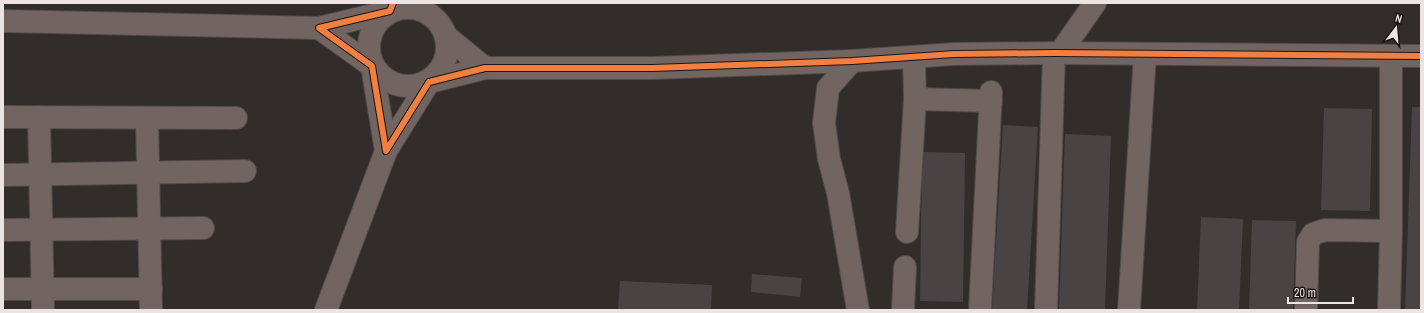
<svg xmlns="http://www.w3.org/2000/svg" width="1424" height="313" font-family="'Archivo Narrow',sans-serif">
<style>
.building{fill:#494443}
.lines{fill:none;stroke-linecap:round;stroke-linejoin:round}
.minor-casing{stroke:#4f4a49;stroke-width:24}
.minor{stroke:#726561;stroke-width:22}
.cycleway-casing{stroke:#1a1513;stroke-width:8}
.cycleway{stroke:#f27e40;stroke-width:6}
</style>
<rect width="100%" height="100%" fill="#322c2b"/>
<g class="building">
<path d="M1412,107H1421V310H1405Z"/>
<path d="M1324,108L1372,109L1370,211L1321,210Z"/>
<path d="M1003,125L1038,127L1027,310H992Z"/>
<path d="M1065,134L1111,136L1105,310H1059Z"/>
<path d="M922,152L965,153L963,302L920,301Z"/>
<path d="M1201,217L1243,219L1239,310H1197Z"/>
<path d="M1252,220L1296,221L1293,310H1249Z"/>
<path d="M752,274L802,278L800,297L751,292Z"/>
<path d="M620,281L712,285L711,310H618Z"/>
</g>
<g class="lines">
<defs>
<g id="minor">
<path d="M393,3L390,11L319,28L372,66L386,151L429,82L485,68H653L852,61L954,54L1054,53L1421,56"/>
<circle cx="408" cy="47" r="39"/>
<path d="M3,21L319,28"/>
<path d="M446,36L485,68"/>
<path d="M1060,53L1095,3"/>
<path d="M852,61L828,88L824,123L829,159L838,193L858,310"/>
<path d="M915,99L991,101"/>
<path d="M3,117L236,118"/>
<path d="M39,117L43,310"/>
<path d="M147,118L151,310"/>
<path d="M3,175L245,171"/>
<path d="M3,230L203,228"/>
<path d="M907,232L915,99L914,57"/>
<path d="M3,289H151"/>
<path d="M326,310L386,151"/>
<path d="M903,310L905,267"/>
<path d="M980,310L991,92"/>
<path d="M1046,310L1054,53"/>
<path d="M1129,310L1145,54"/>
<path d="M1306,310L1308,242L1313,234L1325,230L1391,231"/>
<path d="M1389,310L1391,231V57"/>
</g>
</defs>
<use href="#minor" class="minor-casing"/>
<use href="#minor" class="minor"/>
<defs>
<path id="cycleway" d="M393,3L390,11L319,28L372,66L386,151L429,82L485,68H653L852,61L954,54L1054,53L1421,56"/>
</defs>
<use href="#cycleway" class="cycleway-casing"/>
<use href="#cycleway" class="cycleway"/>
</g>
<rect width="1424" height="313" fill="none" stroke="#ebe4e2" stroke-width="8"/>
<g transform="translate(1396 28) rotate(16)" stroke="#1a1513" stroke-width="3" paint-order="stroke">
<path d="M0-3L7 15L0 10L-7 15Z" fill="#ebe4e2"/>
<text y="-6" font-size="11" font-weight="bold" text-anchor="middle" fill="#ebe4e2">N</text>
</g>
<path d="M1288 297v6h65v-6" fill="none" stroke="#ebe4e2" stroke-width="2"/>
<text x="1294" y="297" font-size="12" fill="#ebe4e2" stroke="#1a1513" stroke-width="3" paint-order="stroke">20 m</text>
</svg>
